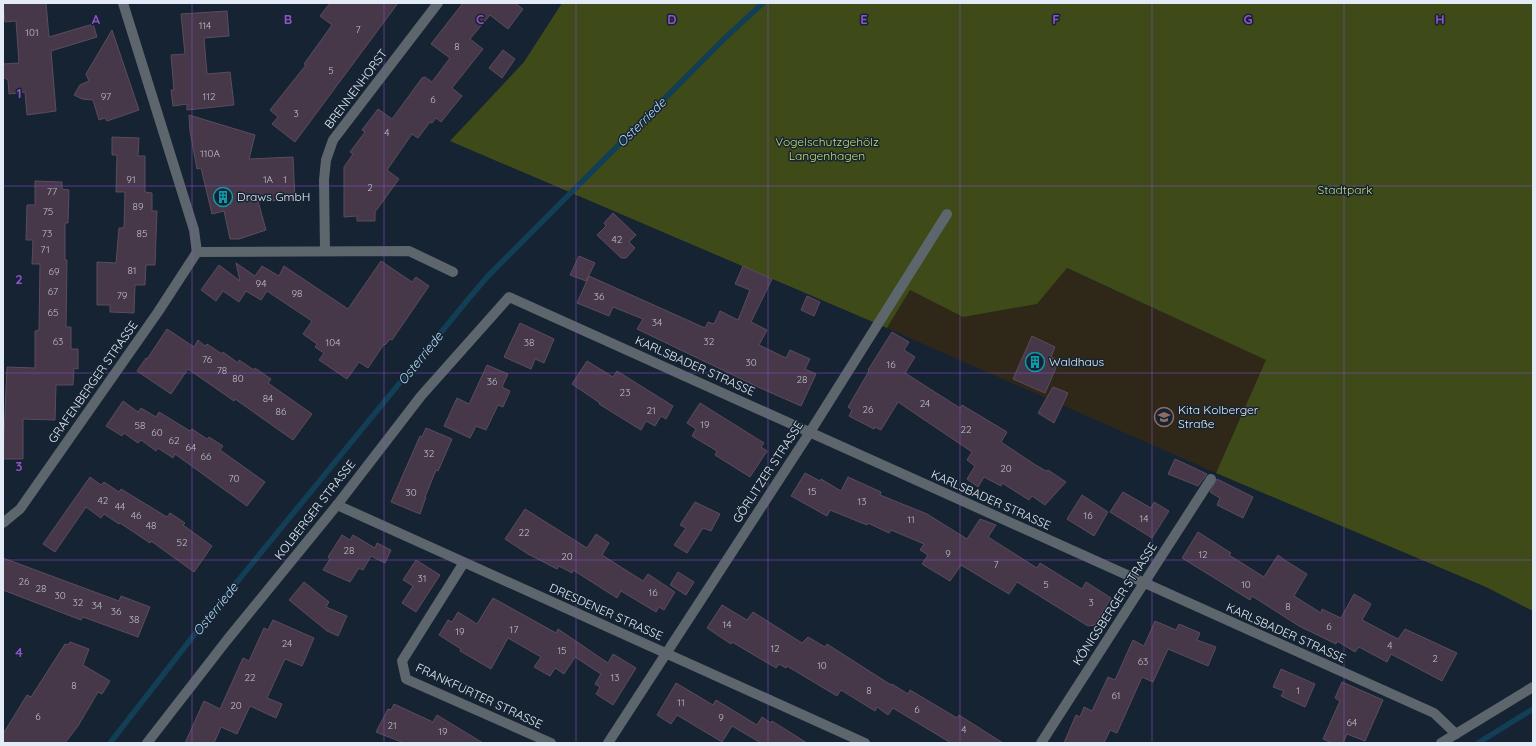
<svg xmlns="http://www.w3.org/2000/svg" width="1536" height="746" font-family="Quicksand,sans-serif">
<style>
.education{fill:#2f2818}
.green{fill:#3f4a19}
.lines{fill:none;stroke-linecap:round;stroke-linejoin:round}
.stream{stroke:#123e56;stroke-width:5.5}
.building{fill:#463849;stroke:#5b4c5e}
.street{stroke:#5c666c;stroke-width:10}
.grid{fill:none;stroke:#9052ca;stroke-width:1;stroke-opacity:0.55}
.labels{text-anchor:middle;stroke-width:3;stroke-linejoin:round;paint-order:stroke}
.number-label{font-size:10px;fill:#bcbfcb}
.street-label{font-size:12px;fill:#e3ecf6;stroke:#162332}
.park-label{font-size:12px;fill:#c4dd72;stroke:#162332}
.poi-label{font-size:12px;fill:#e3ecf6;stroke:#162332;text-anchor:start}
.water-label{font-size:13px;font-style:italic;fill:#b4daf4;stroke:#162332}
.grid-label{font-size:13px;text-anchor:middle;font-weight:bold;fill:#9052ca;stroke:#162332;stroke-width:3;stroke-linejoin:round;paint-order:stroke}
</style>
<rect width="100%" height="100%" fill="#162332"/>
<path class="education" d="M1066,268L1267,360L1216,473L887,328L910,290L963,317L1037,304Z"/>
<path class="green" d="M562,3H1533V611L1486,587L1216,473L1266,360L1067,268L1037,304L963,317L910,290L887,328L450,141L524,62Z"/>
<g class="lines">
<g class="stream">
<path d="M110,743L201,626L470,297L488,276L725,38L763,3"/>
<path d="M1478,743L1533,709"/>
</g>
</g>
<g class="building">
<path d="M3,3H46L49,37L93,24L97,37L51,51L56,111L27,115L25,92L9,94L8,80L3,77V64L19,63L16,21L5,22Z"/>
<path d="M330,3H398L295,142L272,124L278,117L270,110L306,65L304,64L332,25L320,16Z"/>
<path d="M463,3H515L523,9L508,29L490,15L470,39L483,49L452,88L462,96L441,122L436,118L432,123L430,122L418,138L412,134L387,170L399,179L375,212V221H357V216L344,217V167L353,154L350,152L365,132L362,130L378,109L392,119L422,78L425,77L432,82L450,58L431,44Z"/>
<path d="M227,11L229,36L204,38L207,74L230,72L234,105L187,110V104L173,106L171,90H174L171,55L185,54L181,14Z"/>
<path d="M112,30L139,110L107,121L105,118L99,120L93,100L82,99L74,95L80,85L89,81L86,74Z"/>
<path d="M503,50L515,59L502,78L489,68Z"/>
<path d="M189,115L255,135L249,159L293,157L295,200L258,201L266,230L239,239H230L224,211L212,214L201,168L197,169L190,131Z"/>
<path d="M112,137L139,138L138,156H145V192L152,193V211H157L155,265H146L145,285H135L134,313L110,312V305H97V262L116,263L119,228H124L125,192H116L117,155H112Z"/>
<path d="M35,181L62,182V189L69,190L68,223H65V260H67L66,327H71V349H78V369L74,368L73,385H56L55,420L23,419V459H3L7,367L35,368V331L39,330L40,264H32L33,240H26L27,205H35Z"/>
<path d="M613,213L636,235L629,242L635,248L626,258H621L597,235L606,226L604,223Z"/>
<path d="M579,256L595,263L586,281L570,275Z"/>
<path d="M381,261L412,282L416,277L429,286L392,340L390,339L385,345L384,344L368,368L359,362L347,379L319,360L324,353L315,347L317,344L303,334L312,321L267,291L261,300L246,291L239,302L223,291L216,301L201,290L219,265L240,281L236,263L255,276L262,266L279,276L284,266L348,309Z"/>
<path d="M743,266L772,279L751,322L767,330L759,345L786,358L790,350L810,359L805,369L816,374L801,406L758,387L637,329L643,319L613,307L609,316L577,303L589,276L705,328L708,322L714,324L720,311L738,320L750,290L735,284Z"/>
<path d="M807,296L820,302L814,316L801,310Z"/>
<path d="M520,323L554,339L544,363L535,359L531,369L504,357Z"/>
<path d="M167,329L194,347L198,340L205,346L207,344L222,354L223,352L238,363L239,360L254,370L255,368L271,379L268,383L312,414L293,440L235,399L234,401L188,369L171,394L137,371L146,358L147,359Z"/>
<path d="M892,332L909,342L904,350L915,357L905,373L960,408L962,405L1007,432L1001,442L1034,464L1046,471L1048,470L1066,482L1045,505L1032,496L1029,500L1002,483L1001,486L984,477L978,487L967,479L975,466L967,460L972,452L898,402L881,430L875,427L874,429L849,416L852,410L848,407L869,371L868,370Z"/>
<path d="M1032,336L1055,347L1051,357L1059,361L1045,393L1013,379Z"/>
<path d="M587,361L613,377L617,371L673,406L666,419L661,416L655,426L646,421L641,430L599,404L600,403L572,384Z"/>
<path d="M487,365L508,374L502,387L510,391L503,407L498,405L486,430L476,426L470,438L444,426L457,398L469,404Z"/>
<path d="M1053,387L1068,393L1054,423L1038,413Z"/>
<path d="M123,401L138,412L141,408L156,417L159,412L190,431L192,429L207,439L209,437L223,446L220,450L265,482L247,506L175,454L173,458L158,448L156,451L141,440L138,443L124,433L122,436L106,426Z"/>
<path d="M700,403L764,443L761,447L767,451L750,477L715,455L717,451L692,436L696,429L687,423Z"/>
<path d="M426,428L452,439L438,471L436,470L425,497H426L420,514L391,502L420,436L422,437Z"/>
<path d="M1175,459L1207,474L1198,486L1168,474Z"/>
<path d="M805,473L820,481L821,479L841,491L848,477L881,492L880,495L927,514L967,539L980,519L996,525L988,537L1037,568L1040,563L1082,589L1086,582L1111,598L1095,625L1088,626L1017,582L1009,594L961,565L950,581L922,564L928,555L920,550L924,544L891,530L889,533L868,523L867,525L830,510L827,516L791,496Z"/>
<path d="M90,477L101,485L104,482L119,492L121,489L167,517L170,513L185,523L183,525L212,546L194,572L151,541L150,543L120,523L119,524L104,514L101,518L86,507L55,552L43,544Z"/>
<path d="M1217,479L1253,497L1243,518L1217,505L1220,498L1210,492Z"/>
<path d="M1123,492L1151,508L1154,502L1169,511L1152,538L1110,512Z"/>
<path d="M1082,495L1108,512L1094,536L1067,519Z"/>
<path d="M695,502L720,514L711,531L703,528L687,553L674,545L686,528L680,525Z"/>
<path d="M525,509L587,548L596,534L609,543L602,555L643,581L648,574L675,592L664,610L659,607L656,612L621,591L617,598L573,570L572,573L559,566L557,569L528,554L505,539Z"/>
<path d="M1198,532L1231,553L1229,555L1264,577L1278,555L1286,561L1307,574L1294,596L1321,613L1322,609L1341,618L1354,594L1371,604L1362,620L1398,639L1405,629L1457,653L1442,681L1391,654L1387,662L1359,647L1355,652L1337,641L1336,644L1299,626L1252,596L1250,600L1182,558Z"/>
<path d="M342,535L350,540L353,535L375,548L377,543L391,550L385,563L371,556L363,570L359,568L350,582L323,570L330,559L328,557Z"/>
<path d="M3,558L119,601L121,596L150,607L138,637L83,617L81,620L3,590Z"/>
<path d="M416,560L440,575L416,612L402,603L413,586L403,580Z"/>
<path d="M678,572L694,582L686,595L670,585Z"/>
<path d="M304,582L329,602L326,607L347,616L338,636L327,631L289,600Z"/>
<path d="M493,598L556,633L558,629L608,663L613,654L636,668L613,705L596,694L600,687L595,684L601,674L575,657L564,674L555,668L550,676L534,667L541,657L508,638L491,669L460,651L461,649L439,635L448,620L452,622L458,612L477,624Z"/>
<path d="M722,605L747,620L753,612L802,643L808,637L825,647L827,644L891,685L892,684L908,694L910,690L957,718L959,715L1003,743H951L893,708L888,715L877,707L875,711L841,690L837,696L787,666L786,668L779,664L776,668L732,642L731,644L707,628Z"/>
<path d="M273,620L314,638L302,666L285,659L267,698L282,704L276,718L250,706L237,734L221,727L214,743H185L204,701L220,709L243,658L249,661L264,628L268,630Z"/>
<path d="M1155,621L1176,630L1179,624L1200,633L1197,640L1216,647L1208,666L1168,649L1153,682L1142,677L1117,733L1110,730L1104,743H1064L1076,715L1080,717L1084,707L1092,711L1108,677L1115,680L1133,640L1144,646Z"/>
<path d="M70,642L89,649L83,665L110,681L102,694L98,692L78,726L65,743H3V734L27,695L31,697L65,644L68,645Z"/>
<path d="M1281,669L1315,684L1305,707L1281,696L1284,691L1273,687Z"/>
<path d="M1342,682L1383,700L1365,741L1347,734L1343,743H1332L1323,739L1340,701L1335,698Z"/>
<path d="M676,683L713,705L716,700L757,725L762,717L771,723L772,721L807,743H761L732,726L722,742L677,715L671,724L657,715Z"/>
<path d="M394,704L433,722L437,715L483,743H404L376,732L388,709L391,710Z"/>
</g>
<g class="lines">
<g class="street">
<path d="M325,250L324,180L326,160L333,140L438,3"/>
<path d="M197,252L409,251L453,272"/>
<path d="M337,505L865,743"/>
<path d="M3,523L20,509L158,312L197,252L194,230L123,3"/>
<path d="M463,564L402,661L406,679L551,743"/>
<path d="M147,743L227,640L337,505L421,396L509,297L1434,713L1456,734"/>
<path d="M608,743L810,432L947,214"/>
<path d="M1041,743L1211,479"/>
<path d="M1441,743L1533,687"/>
</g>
</g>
<path class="grid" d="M192,3V743M384,3V743M576,3V743M768,3V743M960,3V743M1152,3V743M1344,3V743M3,186H1533M3,373H1533M3,560H1533"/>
<defs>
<symbol id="building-ring" viewBox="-11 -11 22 22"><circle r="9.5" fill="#162332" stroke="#0f9aa8" stroke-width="1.5"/><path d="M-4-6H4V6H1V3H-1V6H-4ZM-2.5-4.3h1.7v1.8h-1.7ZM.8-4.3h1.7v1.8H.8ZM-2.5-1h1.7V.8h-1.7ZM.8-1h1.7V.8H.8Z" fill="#0f9aa8"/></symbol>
<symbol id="school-ring" viewBox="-11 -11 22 22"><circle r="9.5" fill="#162332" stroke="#8d6e63" stroke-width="1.5"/><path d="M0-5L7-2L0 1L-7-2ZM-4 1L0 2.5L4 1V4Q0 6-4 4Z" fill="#8d6e63"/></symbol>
</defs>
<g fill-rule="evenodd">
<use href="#building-ring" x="212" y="186" width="22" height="22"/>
<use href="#building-ring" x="1024" y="351" width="22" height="22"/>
<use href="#school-ring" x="1153" y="406" width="22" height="22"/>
</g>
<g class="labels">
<g class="number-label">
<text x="205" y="29">114</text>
<text x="358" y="33">7</text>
<text x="32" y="36">101</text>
<text x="457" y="50">8</text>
<text x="331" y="74">5</text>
<text x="106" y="100">97</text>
<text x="209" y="100">112</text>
<text x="433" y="103">6</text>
<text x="296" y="117">3</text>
<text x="387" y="136">4</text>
<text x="210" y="157">110A</text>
<text x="131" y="183">91</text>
<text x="268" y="183">1A</text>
<text x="285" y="183">1</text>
<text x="370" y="191">2</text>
<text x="52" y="195">77</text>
<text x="138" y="210">89</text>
<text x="48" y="215">75</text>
<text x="47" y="237">73</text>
<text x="142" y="237">85</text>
<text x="617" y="243">42</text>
<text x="45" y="253">71</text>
<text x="132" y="274">81</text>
<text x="54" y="275">69</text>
<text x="261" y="287">94</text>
<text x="53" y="295">67</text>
<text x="297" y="297">98</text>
<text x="122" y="299">79</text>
<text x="599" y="300">36</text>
<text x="53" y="316">65</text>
<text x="657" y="326">34</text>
<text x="58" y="345">63</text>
<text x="709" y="345">32</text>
<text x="333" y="346">104</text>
<text x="529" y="346">38</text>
<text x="207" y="363">76</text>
<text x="751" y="366">30</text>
<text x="891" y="368">16</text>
<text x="222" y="374">78</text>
<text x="238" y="382">80</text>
<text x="802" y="383">28</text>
<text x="492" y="385">36</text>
<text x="625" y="396">23</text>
<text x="268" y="402">84</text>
<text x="925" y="407">24</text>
<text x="868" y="413">26</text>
<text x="651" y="414">21</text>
<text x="281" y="415">86</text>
<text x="705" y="428">19</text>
<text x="140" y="429">58</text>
<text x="966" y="433">22</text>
<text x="157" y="436">60</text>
<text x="174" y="444">62</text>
<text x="191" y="451">64</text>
<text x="429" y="457">32</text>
<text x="206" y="460">66</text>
<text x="1006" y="472">20</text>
<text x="234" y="482">70</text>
<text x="812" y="495">15</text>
<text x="411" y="496">30</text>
<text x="103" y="504">42</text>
<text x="862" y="505">13</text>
<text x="120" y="510">44</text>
<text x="136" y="519">46</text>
<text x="1088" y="519">16</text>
<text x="1144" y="522">14</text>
<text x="911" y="523">11</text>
<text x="151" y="529">48</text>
<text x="524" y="536">22</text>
<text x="182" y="546">52</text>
<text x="349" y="554">28</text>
<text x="948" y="557">9</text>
<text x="1203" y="558">12</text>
<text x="567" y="560">20</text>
<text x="996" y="568">7</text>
<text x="422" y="582">31</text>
<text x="24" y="585">26</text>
<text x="1046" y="588">5</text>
<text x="1246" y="588">10</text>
<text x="41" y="592">28</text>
<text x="653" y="596">16</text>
<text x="60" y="599">30</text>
<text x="78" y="606">32</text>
<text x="1091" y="606">3</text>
<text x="97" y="609">34</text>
<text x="1288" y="610">8</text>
<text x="116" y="615">36</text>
<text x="134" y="623">38</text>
<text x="727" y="628">14</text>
<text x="1329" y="630">6</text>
<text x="514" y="633">17</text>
<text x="460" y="635">19</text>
<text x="287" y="647">24</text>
<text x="1390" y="649">4</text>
<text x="775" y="652">12</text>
<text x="562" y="654">15</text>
<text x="1435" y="662">2</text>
<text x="1143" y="665">63</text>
<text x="822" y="669">10</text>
<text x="250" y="681">22</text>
<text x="615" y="681">13</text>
<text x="74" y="689">8</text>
<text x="869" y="694">8</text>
<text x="1298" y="694">1</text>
<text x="1116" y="699">61</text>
<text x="681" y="706">11</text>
<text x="236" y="709">20</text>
<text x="917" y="713">6</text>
<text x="38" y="720">6</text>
<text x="721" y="721">9</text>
<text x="1352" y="726">64</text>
<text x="392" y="729">21</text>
<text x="964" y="733">4</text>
<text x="443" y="735">19</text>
</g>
<g class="street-label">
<text transform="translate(356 89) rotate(-53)" y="4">BRENNENHORST</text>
<text transform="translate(695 366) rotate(24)" y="4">KARLSBADER STRASSE</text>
<text transform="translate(93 382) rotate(-55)" y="4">GRAFENBERGER STRASSE</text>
<text transform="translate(768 472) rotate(-57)" y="4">GÖRLITZER STRASSE</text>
<text transform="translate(991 500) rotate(24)" y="4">KARLSBADER STRASSE</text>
<text transform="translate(315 510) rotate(-52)" y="4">KOLBERGER STRASSE</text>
<text transform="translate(1115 604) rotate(-57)" y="4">KÖNIGSBERGER STRASSE</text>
<text transform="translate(606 612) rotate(24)" y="4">DRESDENER STRASSE</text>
<text transform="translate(1286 633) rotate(24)" y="4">KARLSBADER STRASSE</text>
<text transform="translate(479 696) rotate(25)" y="4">FRANKFURTER STRASSE</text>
</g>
<g class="park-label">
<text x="827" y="146">Vogelschutzgehölz<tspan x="827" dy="14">Langenhagen</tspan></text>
<text x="1345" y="194">Stadtpark</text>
</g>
<g class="poi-label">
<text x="237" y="201">Draws GmbH</text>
<text x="1049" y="366">Waldhaus</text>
<text x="1178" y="414">Kita Kolberger<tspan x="1178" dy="14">Straße</tspan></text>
</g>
<g class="water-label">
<text transform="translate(641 122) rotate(-45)" y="5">Osterriede</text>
<text transform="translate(420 358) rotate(-51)" y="5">Osterriede</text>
<text transform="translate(215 609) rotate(-51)" y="5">Osterriede</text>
</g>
</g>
<g class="grid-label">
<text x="96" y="24">A</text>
<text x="288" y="24">B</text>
<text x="480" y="24">C</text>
<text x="672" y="24">D</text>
<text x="864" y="24">E</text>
<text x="1056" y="24">F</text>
<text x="1248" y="24">G</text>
<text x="1440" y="24">H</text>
<text x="19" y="98">1</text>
<text x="19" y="284">2</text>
<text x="19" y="471">3</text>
<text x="19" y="657">4</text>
</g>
<rect width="1536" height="746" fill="none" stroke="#e3ecf6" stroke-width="8"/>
</svg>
